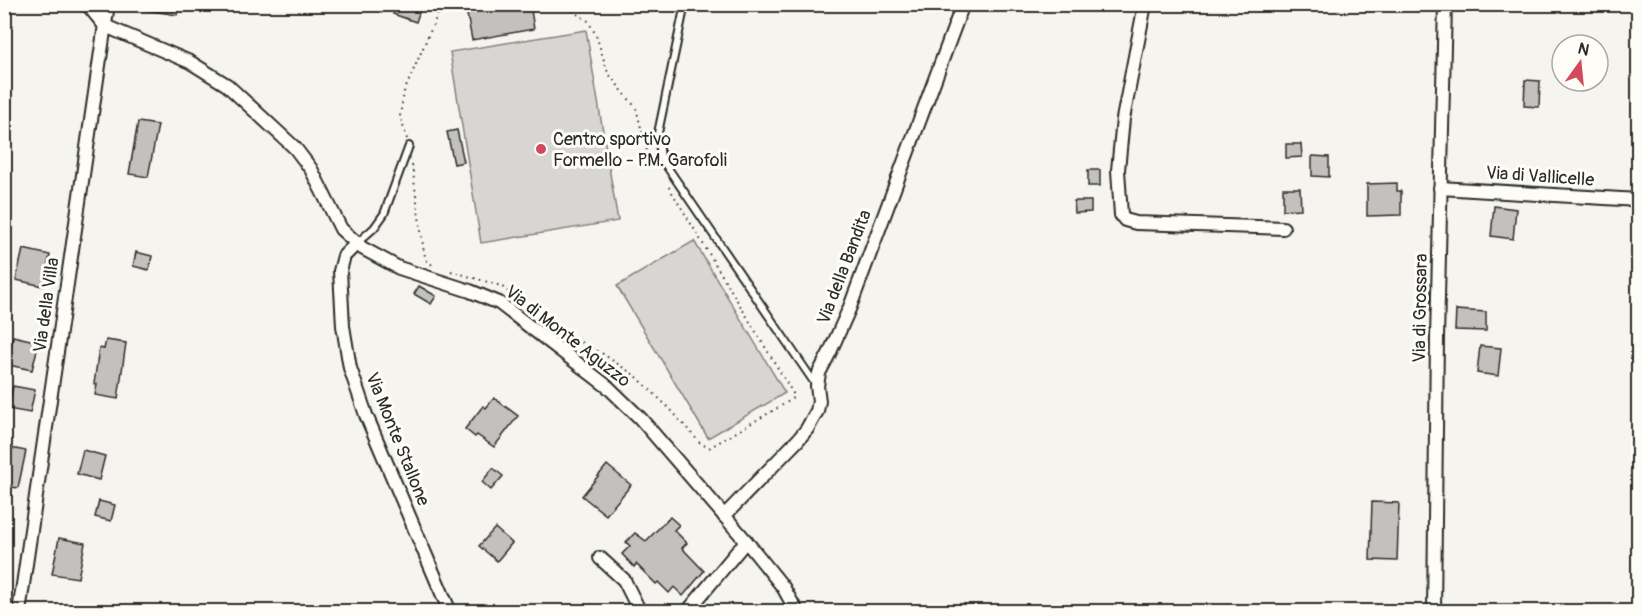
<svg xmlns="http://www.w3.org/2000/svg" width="1643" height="616" font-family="Pangolin,sans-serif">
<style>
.green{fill:#d7d6d2;stroke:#81807e;stroke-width:1.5}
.building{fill:#c2c1be;stroke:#2b2b2b;stroke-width:1.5}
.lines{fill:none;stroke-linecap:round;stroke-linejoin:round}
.lane-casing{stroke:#2b2b2b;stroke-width:10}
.street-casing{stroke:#2b2b2b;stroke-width:16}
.path{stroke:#2b2b2b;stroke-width:2;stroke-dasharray:1.5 4.5;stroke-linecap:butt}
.lane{stroke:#fdfcf7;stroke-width:6}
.street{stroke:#fdfcf7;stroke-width:12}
.poi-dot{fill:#d1495b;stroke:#fdfcf7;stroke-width:2}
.labels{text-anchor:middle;stroke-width:6;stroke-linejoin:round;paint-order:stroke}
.poi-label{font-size:18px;fill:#2b2b2b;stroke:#fdfcf7;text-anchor:start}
.street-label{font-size:18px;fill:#2b2b2b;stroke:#fdfcf7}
</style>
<rect width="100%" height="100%" fill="#f5f4ef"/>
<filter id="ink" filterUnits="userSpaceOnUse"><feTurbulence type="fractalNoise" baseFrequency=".0167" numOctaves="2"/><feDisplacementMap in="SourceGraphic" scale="12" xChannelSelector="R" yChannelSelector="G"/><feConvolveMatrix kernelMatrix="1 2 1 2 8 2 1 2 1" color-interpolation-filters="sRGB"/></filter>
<g filter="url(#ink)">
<g class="green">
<path d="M586,30L618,221L481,243L450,52Z"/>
<path d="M694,241L785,393L708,438L617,286Z"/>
</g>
<g class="building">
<path d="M146,4H179L177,15L145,10Z"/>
<path d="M396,4H422L416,22L393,14Z"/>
<path d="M465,4H530L534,29L472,40Z"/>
<path d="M1525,80L1540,81L1539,107L1524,106Z"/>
<path d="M138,122L158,125L148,177L129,174Z"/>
<path d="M457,130L464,162L454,164L447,132Z"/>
<path d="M1286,144H1301L1302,157L1286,158Z"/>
<path d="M1312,156L1329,157V177L1312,176Z"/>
<rect x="1088" y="170" width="12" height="16"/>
<path d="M1397,183V191H1401V215L1367,216V184Z"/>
<path d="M1283,188H1300L1301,209L1283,210Z"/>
<path d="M1074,201H1091V212L1075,213Z"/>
<path d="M1494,206L1516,209L1513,239L1491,236Z"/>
<path d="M23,249L50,255L43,286L16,280Z"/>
<path d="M136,252L152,256L149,270L133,266Z"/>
<path d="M419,286L436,296L431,304L414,294Z"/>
<path d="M1456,310L1486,312V331L1455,330Z"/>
<path d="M13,336L39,342L32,370L4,364L6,344L11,346Z"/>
<path d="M106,340L126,343L118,399L95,395L97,384H94L99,348L104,349Z"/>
<path d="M1480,346L1501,348L1498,376L1477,373Z"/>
<path d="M13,386L35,390L30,413L8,409Z"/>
<path d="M494,398L518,416L494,447L477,435L475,437L465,429L483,406L486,408Z"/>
<path d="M6,447L26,451L18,488L4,486Z"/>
<path d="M83,450L105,456L99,480L77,474Z"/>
<path d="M607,465L631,485L606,515L582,496Z"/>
<path d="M493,468L503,476L491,490L482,482Z"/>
<path d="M99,501L115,505L111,521L95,517Z"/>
<path d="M1372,502L1399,503L1397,561L1370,560Z"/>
<path d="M670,517L679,525L674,530L687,543L682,548L704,571L683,596L674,587L669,593L658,582L656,584L636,564L634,567L622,554L630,546L626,542L635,533L646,541Z"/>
<path d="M495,528L512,543L497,561L479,546Z"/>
<path d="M59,538L85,543L78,578L52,574Z"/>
</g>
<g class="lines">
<defs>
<g id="lane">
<path d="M685,4L658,133L661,158L816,385"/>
<path d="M357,243L374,228L384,214L409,146"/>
</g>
<g id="street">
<path d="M87,4L105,26L190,62L227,85L295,148L311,169L341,229L362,248L399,268L470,291L499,303L608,387L640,418L746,541L783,587L797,612"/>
<path d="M1145,4L1123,119L1118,170L1121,215L1125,220L1136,223L1283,228"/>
<path d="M1440,188L1638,200"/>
<path d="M356,244L344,256L340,271L343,326L350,368L366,415L450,612"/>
<path d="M724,516L797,441L807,429L817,411L819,401L817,386L819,373L830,352L850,307L963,4"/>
<path d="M600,558L624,580L640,612"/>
<path d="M19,612L108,4"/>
<path d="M687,612L746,541"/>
<path d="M1434,612L1437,338L1445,4"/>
</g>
</defs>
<use href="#lane" class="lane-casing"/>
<use href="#street" class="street-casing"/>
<g class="path">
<path d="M562,4L588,21L596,35L608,73L636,108L646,148L651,159"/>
<path d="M407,139L400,116L404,92L442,4"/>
<path d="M412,165L424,253L427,261L434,266"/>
<path d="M451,271L501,286L558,330L603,354L637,377L671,410L700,443L709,448L791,400L794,395L667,184"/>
</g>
<use href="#lane" class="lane"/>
<use href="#street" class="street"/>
</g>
</g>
<circle class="poi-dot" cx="541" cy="149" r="6"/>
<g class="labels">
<g class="poi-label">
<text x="553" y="145">Centro sportivo<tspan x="553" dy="21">Formello - P.M. Garofoli</tspan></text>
</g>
<g class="street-label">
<text transform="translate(1540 176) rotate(4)" y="6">Via di Vallicelle</text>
<text transform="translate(844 267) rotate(-69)" y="6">Via della Bandita</text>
<text transform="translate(46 305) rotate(-82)" y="6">Via della Villa</text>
<text transform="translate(1420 308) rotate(-89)" y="6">Via di Grossara</text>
<text transform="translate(568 336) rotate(38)" y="6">Via di Monte Aguzzo</text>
<text transform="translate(398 439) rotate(68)" y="6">Via Monte Stallone</text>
</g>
</g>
<rect width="1643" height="616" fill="none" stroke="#fdfcf7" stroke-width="24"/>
<rect x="12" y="12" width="1619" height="592" fill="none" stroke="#2b2b2b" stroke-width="2" filter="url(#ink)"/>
<g transform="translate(1580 63) rotate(15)"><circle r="28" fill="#fdfcf7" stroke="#a9a8a5" stroke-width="1.5"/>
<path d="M0-4.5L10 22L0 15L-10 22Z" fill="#d1495b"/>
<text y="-9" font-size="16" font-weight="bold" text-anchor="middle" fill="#2b2b2b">N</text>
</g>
</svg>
